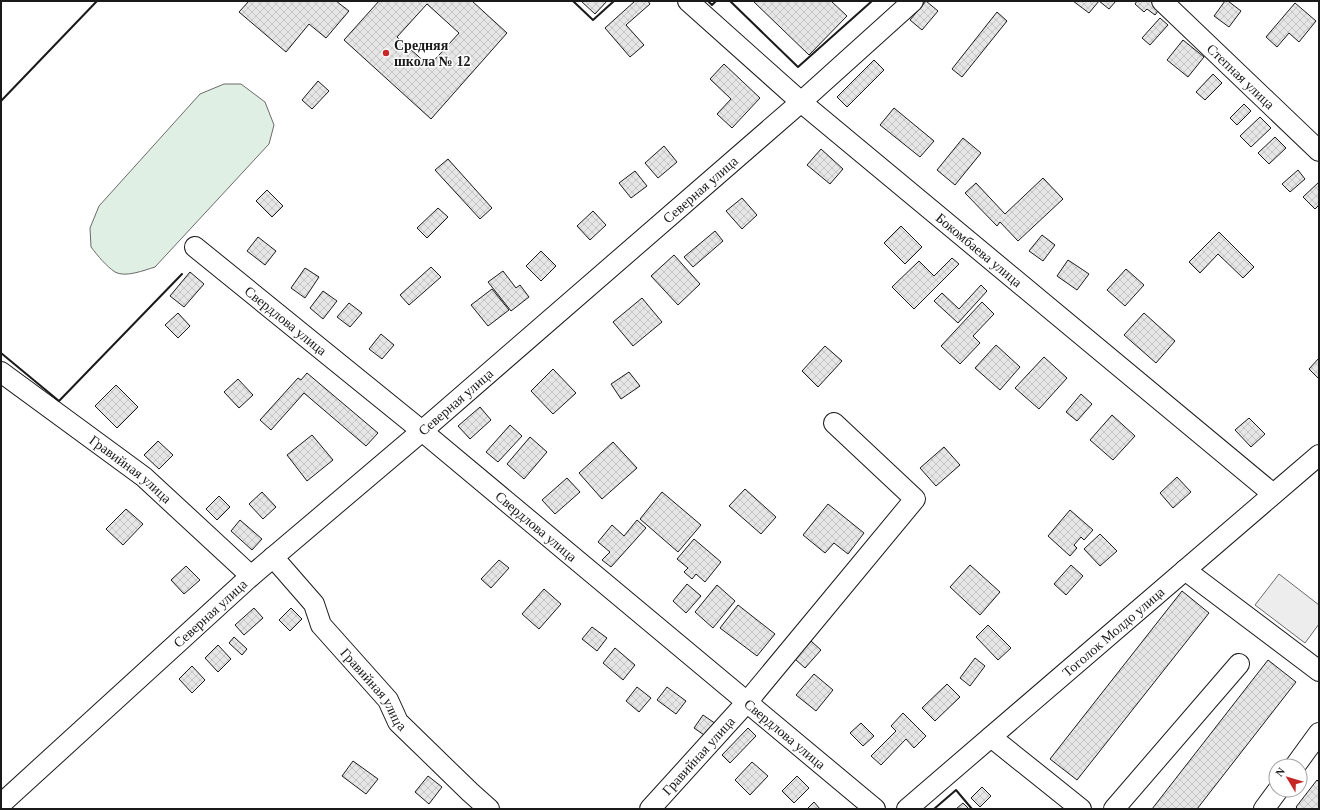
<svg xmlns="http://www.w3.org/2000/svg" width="1320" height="810" font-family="'Times New Roman',serif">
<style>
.garden{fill:#e0efe3;stroke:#6a6a6a}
.parking{fill:#ededed;stroke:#6a6a6a}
.building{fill:url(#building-cross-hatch);stroke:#1a1a1a;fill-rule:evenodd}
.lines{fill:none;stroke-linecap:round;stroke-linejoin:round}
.minor-casing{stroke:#1a1a1a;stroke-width:22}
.minor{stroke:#fff;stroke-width:20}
.wall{stroke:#1a1a1a;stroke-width:2}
.poi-dot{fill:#c62828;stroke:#fff;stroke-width:1.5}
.labels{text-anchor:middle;stroke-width:3;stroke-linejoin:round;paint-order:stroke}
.poi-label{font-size:14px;font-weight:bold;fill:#1a1a1a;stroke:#fff;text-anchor:start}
.street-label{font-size:14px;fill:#1a1a1a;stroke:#fff}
</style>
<defs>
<pattern id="building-cross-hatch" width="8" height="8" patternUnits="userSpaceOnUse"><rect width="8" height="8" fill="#e6e6e6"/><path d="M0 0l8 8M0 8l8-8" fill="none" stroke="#c5c5c5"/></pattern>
</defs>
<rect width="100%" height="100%" fill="#fff"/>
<path class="garden" d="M224,84H241L265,102L274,125L269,144L155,267C145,270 125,278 115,272C106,266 98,256 91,247L90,228L99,206L200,94Z"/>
<path class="parking" d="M1279,574L1319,605V624L1305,643L1255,605Z"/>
<g class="building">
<path d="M249,1H336L349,11L326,38L309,24L286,52L239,12Z"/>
<path d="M379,1H472L507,33L431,119L344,40ZM427,4L459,33L429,66L397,37Z"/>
<path d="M581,1H607L595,14Z"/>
<path d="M635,1H648L650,4L626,25L644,45L630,57L605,28Z"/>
<path d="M753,1H831L847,16L809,55Z"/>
<path d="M926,1L938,11L922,30L910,20Z"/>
<path d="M1073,1H1116L1109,9L1099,1L1089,13Z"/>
<path d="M1137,1H1153L1161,7L1155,15L1147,9L1144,12L1135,4Z"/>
<path d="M1225,1H1228L1241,11L1229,27L1214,16Z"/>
<path d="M1295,3L1316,21L1299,42L1289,33L1277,47L1266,37Z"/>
<path d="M997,12L1007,21L962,77L952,69Z"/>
<path d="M1160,18L1168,25L1150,45L1142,38Z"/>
<path d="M1183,40L1204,57L1188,77L1167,60Z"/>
<path d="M874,60L884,70L847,107L837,97Z"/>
<path d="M724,64L760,98L732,128L717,114L731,99L710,79Z"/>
<path d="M1213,74L1222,83L1205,100L1196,92Z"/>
<path d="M318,81L329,91L312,109L302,100Z"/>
<path d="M1244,104L1251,111L1237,125L1230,118Z"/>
<path d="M894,108L934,141L920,157L880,125Z"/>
<path d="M1260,117L1271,128L1251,147L1240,136Z"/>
<path d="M1275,137L1286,148L1269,164L1258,153Z"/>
<path d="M963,138L981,153L955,185L937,170Z"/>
<path d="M664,146L677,162L658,178L645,163Z"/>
<path d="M821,149L843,169L830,184L807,165Z"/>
<path d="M448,159L492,208L480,219L435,170Z"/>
<path d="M1298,170L1305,179L1290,192L1282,184Z"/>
<path d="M635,171L647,186L631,198L619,183Z"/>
<path d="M1043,178L1063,199L1018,241L1000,222L997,226L965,193L976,183L1005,214Z"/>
<path d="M1319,182V205L1315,209L1303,197Z"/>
<path d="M267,190L283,206L272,217L256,201Z"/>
<path d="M742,198L757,215L742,229L726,211Z"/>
<path d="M438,208L448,217L427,238L417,228Z"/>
<path d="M593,211L606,225L590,240L577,226Z"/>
<path d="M901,226L922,247L905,264L884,243Z"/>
<path d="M715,231L723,241L693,267L684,257Z"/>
<path d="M1219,232L1254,267L1243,278L1218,254L1200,273L1189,262Z"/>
<path d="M1042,235L1055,245L1043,261L1029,251Z"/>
<path d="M258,237L276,251L265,265L247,251Z"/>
<path d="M541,251L556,266L541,281L526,266Z"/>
<path d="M674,255L700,284L678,305L651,276Z"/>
<path d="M952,258L959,264L914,309L892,287L919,261L934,276Z"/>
<path d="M1068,260L1089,274L1077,290L1057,276Z"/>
<path d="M431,267L441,277L409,305L400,295Z"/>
<path d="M305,268L319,277L305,298L291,288Z"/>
<path d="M1126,269L1144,285L1125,306L1107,290Z"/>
<path d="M503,271L516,288L520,285L529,297L511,311L488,282Z"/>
<path d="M190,272L204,284L184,307L170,296Z"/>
<path d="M981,285L987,291L958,323L934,301L942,293L959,309Z"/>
<path d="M492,289L509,310L488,326L471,305Z"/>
<path d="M323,291L337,301L323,319L310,308Z"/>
<path d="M642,298L662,322L633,346L613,322Z"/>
<path d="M982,302L994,314L973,336L980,343L960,364L941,346Z"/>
<path d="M349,303L362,313L350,327L337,317Z"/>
<path d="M178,313L190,326L178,338L165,325Z"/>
<path d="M1144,313L1175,341L1156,363L1124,335Z"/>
<path d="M381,334L394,345L382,359L369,349Z"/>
<path d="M996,345L1020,367L1000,390L975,368Z"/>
<path d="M825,346L842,361L818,387L802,371Z"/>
<path d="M1044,357L1067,378L1039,409L1015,388Z"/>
<path d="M1319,358V379L1309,369Z"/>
<path d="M553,369L576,393L553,414L531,391Z"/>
<path d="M629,372L640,386L621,399L611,384Z"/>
<path d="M307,373L378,433L366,446L304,393L271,430L260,420L298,378L301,380Z"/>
<path d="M238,379L253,395L239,408L224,392Z"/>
<path d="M116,385L138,407L117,428L95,406Z"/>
<path d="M1081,394L1092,404L1077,421L1066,412Z"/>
<path d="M480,407L491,420L470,439L458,426Z"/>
<path d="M1112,415L1135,436L1113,460L1090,440Z"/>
<path d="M1249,418L1265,434L1251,447L1235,430Z"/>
<path d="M510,425L522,436L498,462L486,452Z"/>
<path d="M312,435L333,460L307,481L287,455Z"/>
<path d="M530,437L547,452L524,479L507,464Z"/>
<path d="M158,441L173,455L159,469L144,455Z"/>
<path d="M613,442L637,468L602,499L579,473Z"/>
<path d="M944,447L960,465L936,486L920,468Z"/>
<path d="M1177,477L1191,492L1173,508L1160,493Z"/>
<path d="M567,478L580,492L555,514L542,500Z"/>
<path d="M745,489L776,517L761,534L729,506Z"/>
<path d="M262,492L276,507L263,519L249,504Z"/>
<path d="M662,492L701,525L678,552L640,519Z"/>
<path d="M219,496L230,507L217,520L206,509Z"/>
<path d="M828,504L864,533L848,554L834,543L825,553L803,535Z"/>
<path d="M126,509L143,524L123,545L106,529Z"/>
<path d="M1070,510L1093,530L1084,540L1081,537L1074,545L1077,548L1070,556L1048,536Z"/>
<path d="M240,520L262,539L252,550L231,531Z"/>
<path d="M637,520L646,528L611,567L602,560L610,552L598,542L612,525L624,536Z"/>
<path d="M1100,534L1117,551L1100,566L1084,549Z"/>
<path d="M694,539L721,562L705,582L696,574L692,579L684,572L688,568L677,559Z"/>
<path d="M499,560L509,568L491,588L481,579Z"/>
<path d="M970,565L1000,592L980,615L950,587Z"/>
<path d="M1071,565L1083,576L1066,595L1054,584Z"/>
<path d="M186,566L200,580L184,594L171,580Z"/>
<path d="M687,584L701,596L686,613L673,601Z"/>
<path d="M717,585L735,601L713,628L695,612Z"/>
<path d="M544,589L561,604L539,629L522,614Z"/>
<path d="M1182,591L1209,613L1077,780L1050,759Z"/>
<path d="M738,605L775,634L757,656L720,628Z"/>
<path d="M254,608L263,618L244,635L235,625Z"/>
<path d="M291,608L302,619L290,631L279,620Z"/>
<path d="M988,625L1011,648L998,660L976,637Z"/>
<path d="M592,627L607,638L597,651L582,639Z"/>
<path d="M234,637L247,649L242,655L229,643Z"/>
<path d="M811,641L821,650L805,668L795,659Z"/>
<path d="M218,645L231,659L218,672L205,658Z"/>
<path d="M615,648L635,665L623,680L603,663Z"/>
<path d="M975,658L985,666L970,686L960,678Z"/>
<path d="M1268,660L1296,682L1197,809H1152Z"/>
<path d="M192,666L205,680L192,693L179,679Z"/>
<path d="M814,674L833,690L816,711L796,695Z"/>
<path d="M947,684L960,697L935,721L922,708Z"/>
<path d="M637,687L651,698L639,712L626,701Z"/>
<path d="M667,687L686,701L676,714L657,700Z"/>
<path d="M903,713L926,736L914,748L906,739L881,765L871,756L896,731L891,726Z"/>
<path d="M703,715L716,724L707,737L694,728Z"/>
<path d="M861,723L874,736L863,746L850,733Z"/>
<path d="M748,728L756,736L730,763L722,755Z"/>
<path d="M353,761L378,779L366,794L342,776Z"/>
<path d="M752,762L768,776L750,795L735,780Z"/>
<path d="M428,776L442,787L429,804L415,792Z"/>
<path d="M797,776L809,788L794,803L782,791Z"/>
<path d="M1317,780L1319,782V809H1298L1296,807Z"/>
<path d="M982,787L991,796L980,807L971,798Z"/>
<path d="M814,802L820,809H807Z"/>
<path d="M963,803L969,809H956Z"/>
</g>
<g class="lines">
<defs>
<g id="minor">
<path id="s1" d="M688,1L801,102L1273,494"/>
<path id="s2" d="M1162,1L1319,151"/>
<path id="s3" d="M195,247L422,431L875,809"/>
<path id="s4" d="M1,372L144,477L251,576"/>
<path id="s5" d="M273,557L314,604L321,625L388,700L398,722L470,792L489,809"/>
<path d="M1185,570L1319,671"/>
<path d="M991,737L1081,809"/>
<path d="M1295,766L1319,733"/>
<path id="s6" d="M1,804L251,576L422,431L801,102L913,1"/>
<path id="s7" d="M650,809L747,702L915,499L834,423"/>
<path id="s8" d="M907,809L1319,455"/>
<path d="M1114,809L1239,664"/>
<path d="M1264,809L1278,790"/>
</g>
</defs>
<use href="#minor" class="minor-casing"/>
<use href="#minor" class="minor"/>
<g class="wall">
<path d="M573,1L593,20L614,1"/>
<path d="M708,1L712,5L716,1"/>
<path d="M730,1L798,67L872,1"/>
<path d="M1,101L97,1"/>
<path d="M1,353L59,401L182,274"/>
<path d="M934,809L956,790L972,809"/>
</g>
</g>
<circle class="poi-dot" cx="386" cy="53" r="4"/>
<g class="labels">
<g class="poi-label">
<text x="394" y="50">Средняя<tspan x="394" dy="16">школа № 12</tspan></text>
</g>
<g class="street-label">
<text dy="5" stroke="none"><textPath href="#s2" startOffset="109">Степная улица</textPath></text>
<text dy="5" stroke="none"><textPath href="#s6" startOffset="931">Северная улица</textPath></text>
<text dy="5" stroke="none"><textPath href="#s1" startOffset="383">Бокомбаева улица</textPath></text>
<text dy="5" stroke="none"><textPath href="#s3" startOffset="117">Свердлова улица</textPath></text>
<text dy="5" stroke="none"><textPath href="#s6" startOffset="607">Северная улица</textPath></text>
<text dy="5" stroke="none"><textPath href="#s4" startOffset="162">Гравийная улица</textPath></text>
<text dy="5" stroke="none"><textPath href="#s3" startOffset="441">Свердлова улица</textPath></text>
<text dy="5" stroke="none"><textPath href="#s6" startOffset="283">Северная улица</textPath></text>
<text dy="5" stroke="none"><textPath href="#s8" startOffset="272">Тоголок Молдо улица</textPath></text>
<text dy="5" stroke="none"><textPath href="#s5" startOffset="168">Гравийная улица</textPath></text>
<text dy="5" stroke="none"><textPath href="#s3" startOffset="765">Свердлова улица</textPath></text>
<text dy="5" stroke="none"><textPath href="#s7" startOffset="72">Гравийная улица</textPath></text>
</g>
</g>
<rect width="1320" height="810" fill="none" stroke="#1a1a1a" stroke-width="4"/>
<g transform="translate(1288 778) rotate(308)"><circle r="19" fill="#ffffff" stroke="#a3a3a3"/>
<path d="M0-3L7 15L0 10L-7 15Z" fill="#c62828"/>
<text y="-6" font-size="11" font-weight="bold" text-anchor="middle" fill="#1a1a1a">N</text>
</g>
</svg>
